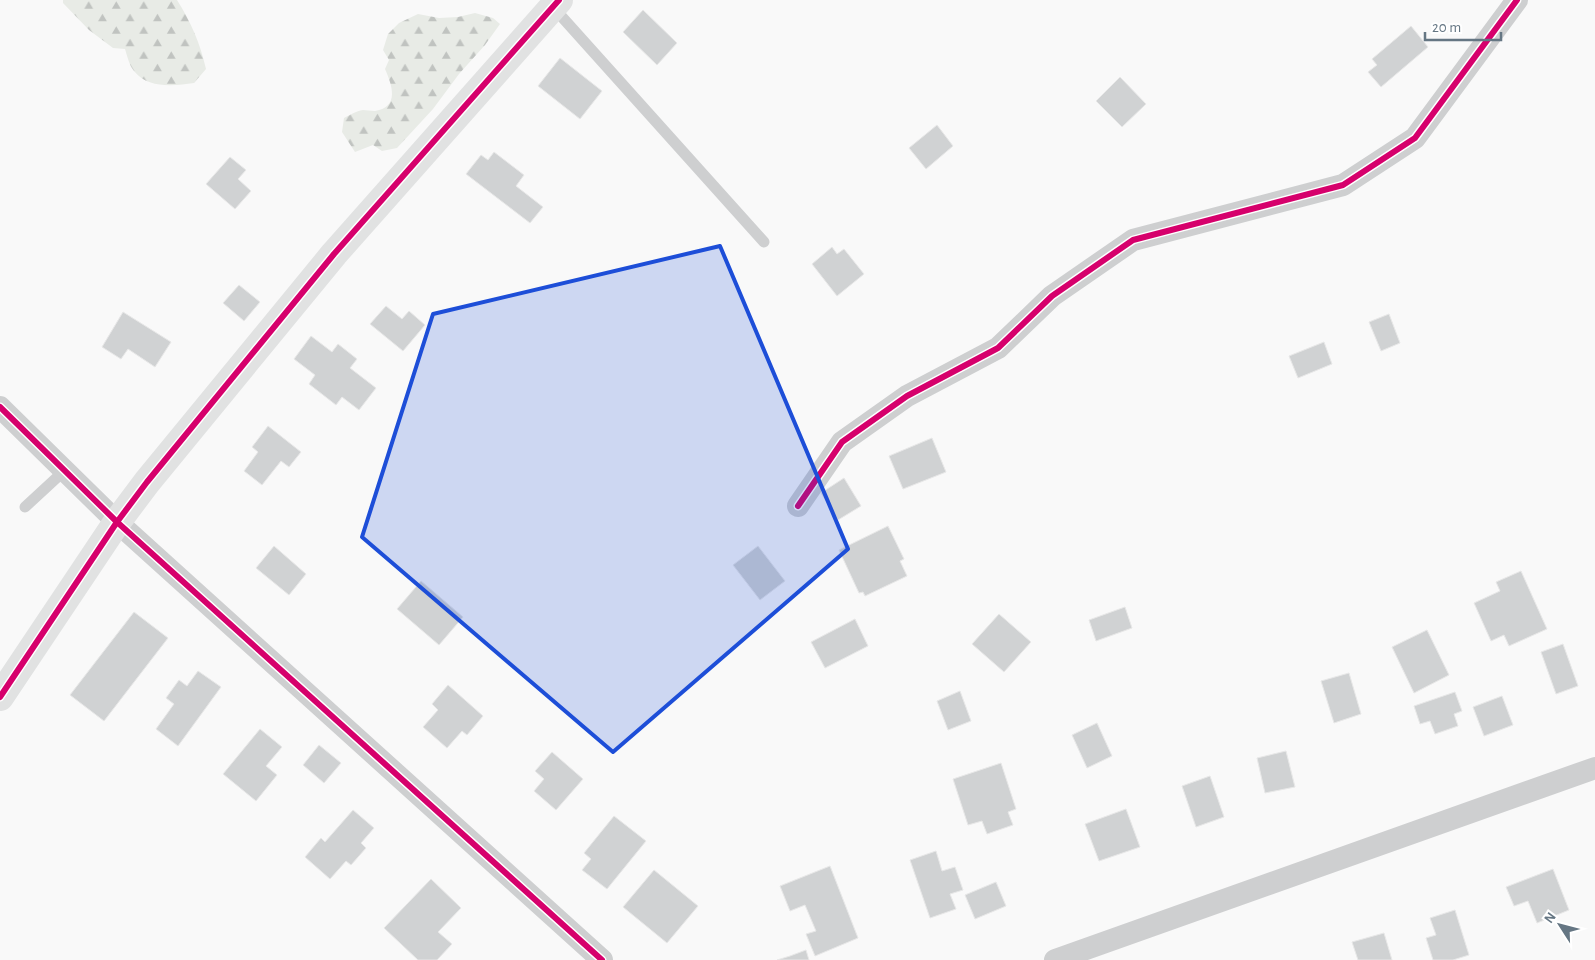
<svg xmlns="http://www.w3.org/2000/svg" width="1595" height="960" font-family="'Alegreya Sans',sans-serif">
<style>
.forest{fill:url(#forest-firs)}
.building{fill:#d0d2d3;stroke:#e8e8e8}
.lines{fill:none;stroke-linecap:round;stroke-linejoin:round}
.lane{stroke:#cecfd0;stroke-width:11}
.street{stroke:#cecfd0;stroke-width:22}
.secondary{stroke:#e1e2e2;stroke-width:28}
.cycleway-casing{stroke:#fff;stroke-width:9}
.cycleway{stroke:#d6006c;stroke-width:6}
.marked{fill:#1d4ed8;fill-opacity:0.2;stroke:#1d4ed8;stroke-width:4;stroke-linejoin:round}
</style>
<defs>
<pattern id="forest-firs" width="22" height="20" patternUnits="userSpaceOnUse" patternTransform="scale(1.25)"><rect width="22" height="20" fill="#e8ebe6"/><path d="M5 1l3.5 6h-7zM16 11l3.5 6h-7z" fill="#c0c3c0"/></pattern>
</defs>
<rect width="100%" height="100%" fill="#f9f9f9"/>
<g class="forest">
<path d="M63,0H177C191,22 200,43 206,69L194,83C174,86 148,89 134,71C129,65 127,55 125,49L113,48L89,30L63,3Z"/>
<path d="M475,13L493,18L500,24L485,45L459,74L433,109L397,148L382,151L373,145L355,152L342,132L344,118C350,115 356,111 363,110C366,110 371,111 375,111C400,107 392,85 385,69L389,60L383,50L388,34L399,23L418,14L439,18L458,17Z"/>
</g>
<g class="building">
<path d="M643,10L677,43L657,65L623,32Z"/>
<path d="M1411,26L1428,47L1381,87L1368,72L1377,65L1372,59Z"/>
<path d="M560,58L602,91L580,119L538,86Z"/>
<path d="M1120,77L1146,104L1122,127L1096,101Z"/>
<path d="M937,125L953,146L926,169L909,148Z"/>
<path d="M494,152L524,175L516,186L543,207L530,223L466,174L481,155L488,160Z"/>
<path d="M230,157L246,170L238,179L251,191L235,209L206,184Z"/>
<path d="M832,247L837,254L844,249L864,274L837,296L812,264Z"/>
<path d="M239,285L260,302L244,321L223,303Z"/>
<path d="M386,306L402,319L409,311L425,325L403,351L370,324Z"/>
<path d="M123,312L171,342L155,367L128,349L121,359L102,347Z"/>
<path d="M1389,314L1400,343L1381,351L1369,322Z"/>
<path d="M311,336L332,352L338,344L357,359L350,368L376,388L359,410L342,397L336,405L309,384L315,375L294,359Z"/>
<path d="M1324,342L1332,364L1298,378L1289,356Z"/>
<path d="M268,426L301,452L289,467L281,461L262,485L244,471L258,452L252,447Z"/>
<path d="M932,438L946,472L903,489L889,456Z"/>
<path d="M844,478L861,506L838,520L821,493Z"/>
<path d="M888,526L904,559L900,561L907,576L865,596L863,592L859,593L839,550Z"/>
<path d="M274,546L306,574L289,595L256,568Z"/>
<path d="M758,546L785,581L760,600L733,565Z"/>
<path d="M1521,571L1547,629L1509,646L1504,635L1491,641L1474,603L1500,591L1496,582Z"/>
<path d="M421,581L463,617L439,645L397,609Z"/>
<path d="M1125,607L1132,628L1096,641L1089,620Z"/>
<path d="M134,612L168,638L104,721L70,695Z"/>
<path d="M999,614L1031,642L1004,672L972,644Z"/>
<path d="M855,619L868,646L825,668L811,642Z"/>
<path d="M1427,630L1449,675L1414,693L1392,647Z"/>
<path d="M1563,644L1578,686L1556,694L1541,652Z"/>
<path d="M198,671L221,687L178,746L156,729L174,704L166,698L179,680L187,686Z"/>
<path d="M1349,673L1361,714L1334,723L1321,681Z"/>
<path d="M448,685L483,716L467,735L462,731L447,748L423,727L438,710L432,704Z"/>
<path d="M960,691L971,721L948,730L937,701Z"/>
<path d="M1455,692L1462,711L1454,714L1458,726L1435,734L1430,721L1420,724L1414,706Z"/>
<path d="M1502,696L1513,725L1484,736L1473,707Z"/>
<path d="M1097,723L1112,756L1087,768L1072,735Z"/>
<path d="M260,729L282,747L266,766L277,775L256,801L223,774Z"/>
<path d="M319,745L341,763L324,783L303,765Z"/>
<path d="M1286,751L1295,787L1265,793L1257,758Z"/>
<path d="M552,752L583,779L556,810L534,791L544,779L535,771Z"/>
<path d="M1001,763L1016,809L1008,812L1013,825L987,834L982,821L968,825L953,779Z"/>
<path d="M1210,776L1224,817L1196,827L1182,786Z"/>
<path d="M1126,809L1140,847L1099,861L1085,824Z"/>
<path d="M353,810L374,828L361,843L366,848L351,865L346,861L330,879L305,857L321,838L325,842Z"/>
<path d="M614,816L646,841L607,889L582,870L591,859L584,853Z"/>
<path d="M936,851L942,871L955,867L963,890L950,894L956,909L930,918L910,860Z"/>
<path d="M830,866L858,938L815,956L806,934L816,931L805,905L790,911L780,886Z"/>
<path d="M1553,869L1569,910L1537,923L1528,901L1514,906L1506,887Z"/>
<path d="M654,870L698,906L667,943L623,907Z"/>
<path d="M431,879L461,908L438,932L452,944L437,960H418L384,928Z"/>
<path d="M996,882L1006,906L975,919L965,895Z"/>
<path d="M1455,910L1469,955L1453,960H1433L1426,938L1436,935L1430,918Z"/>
<path d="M1384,933L1392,960H1358L1352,942Z"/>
<path d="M806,950L809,960H777L790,956Z"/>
</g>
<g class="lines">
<g class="lane">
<path d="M553,7L764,242"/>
<path d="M25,507L64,471"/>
</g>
<g class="street">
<path d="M0,407L117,522L602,960"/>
<path d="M798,506L842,442L907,396L998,348L1052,296L1133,240L1343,185L1415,138L1517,0"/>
<path d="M1055,960L1595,768"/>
</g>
<path class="secondary" d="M0,697L117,522L147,482L334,254L559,0"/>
<defs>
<g id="cycleway">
<path d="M0,407L117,522L602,960"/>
<path d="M798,506L842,442L907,396L998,348L1052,296L1133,240L1343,185L1415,138L1517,0"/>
<path d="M0,697L117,522L147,482L334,254L559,0"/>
</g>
</defs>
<use href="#cycleway" class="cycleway-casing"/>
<use href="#cycleway" class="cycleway"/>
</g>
<path class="marked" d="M720,246L848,549L613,752L362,537L433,314Z"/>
<g transform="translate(1560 925) rotate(306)" stroke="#ffffff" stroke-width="4" paint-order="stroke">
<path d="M0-4L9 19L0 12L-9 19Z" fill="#657683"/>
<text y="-8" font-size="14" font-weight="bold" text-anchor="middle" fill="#657683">N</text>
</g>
<path d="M1425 32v8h76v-8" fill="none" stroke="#657683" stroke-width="2.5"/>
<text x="1432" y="32" font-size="15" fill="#657683" stroke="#ffffff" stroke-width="4" paint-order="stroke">20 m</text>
</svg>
